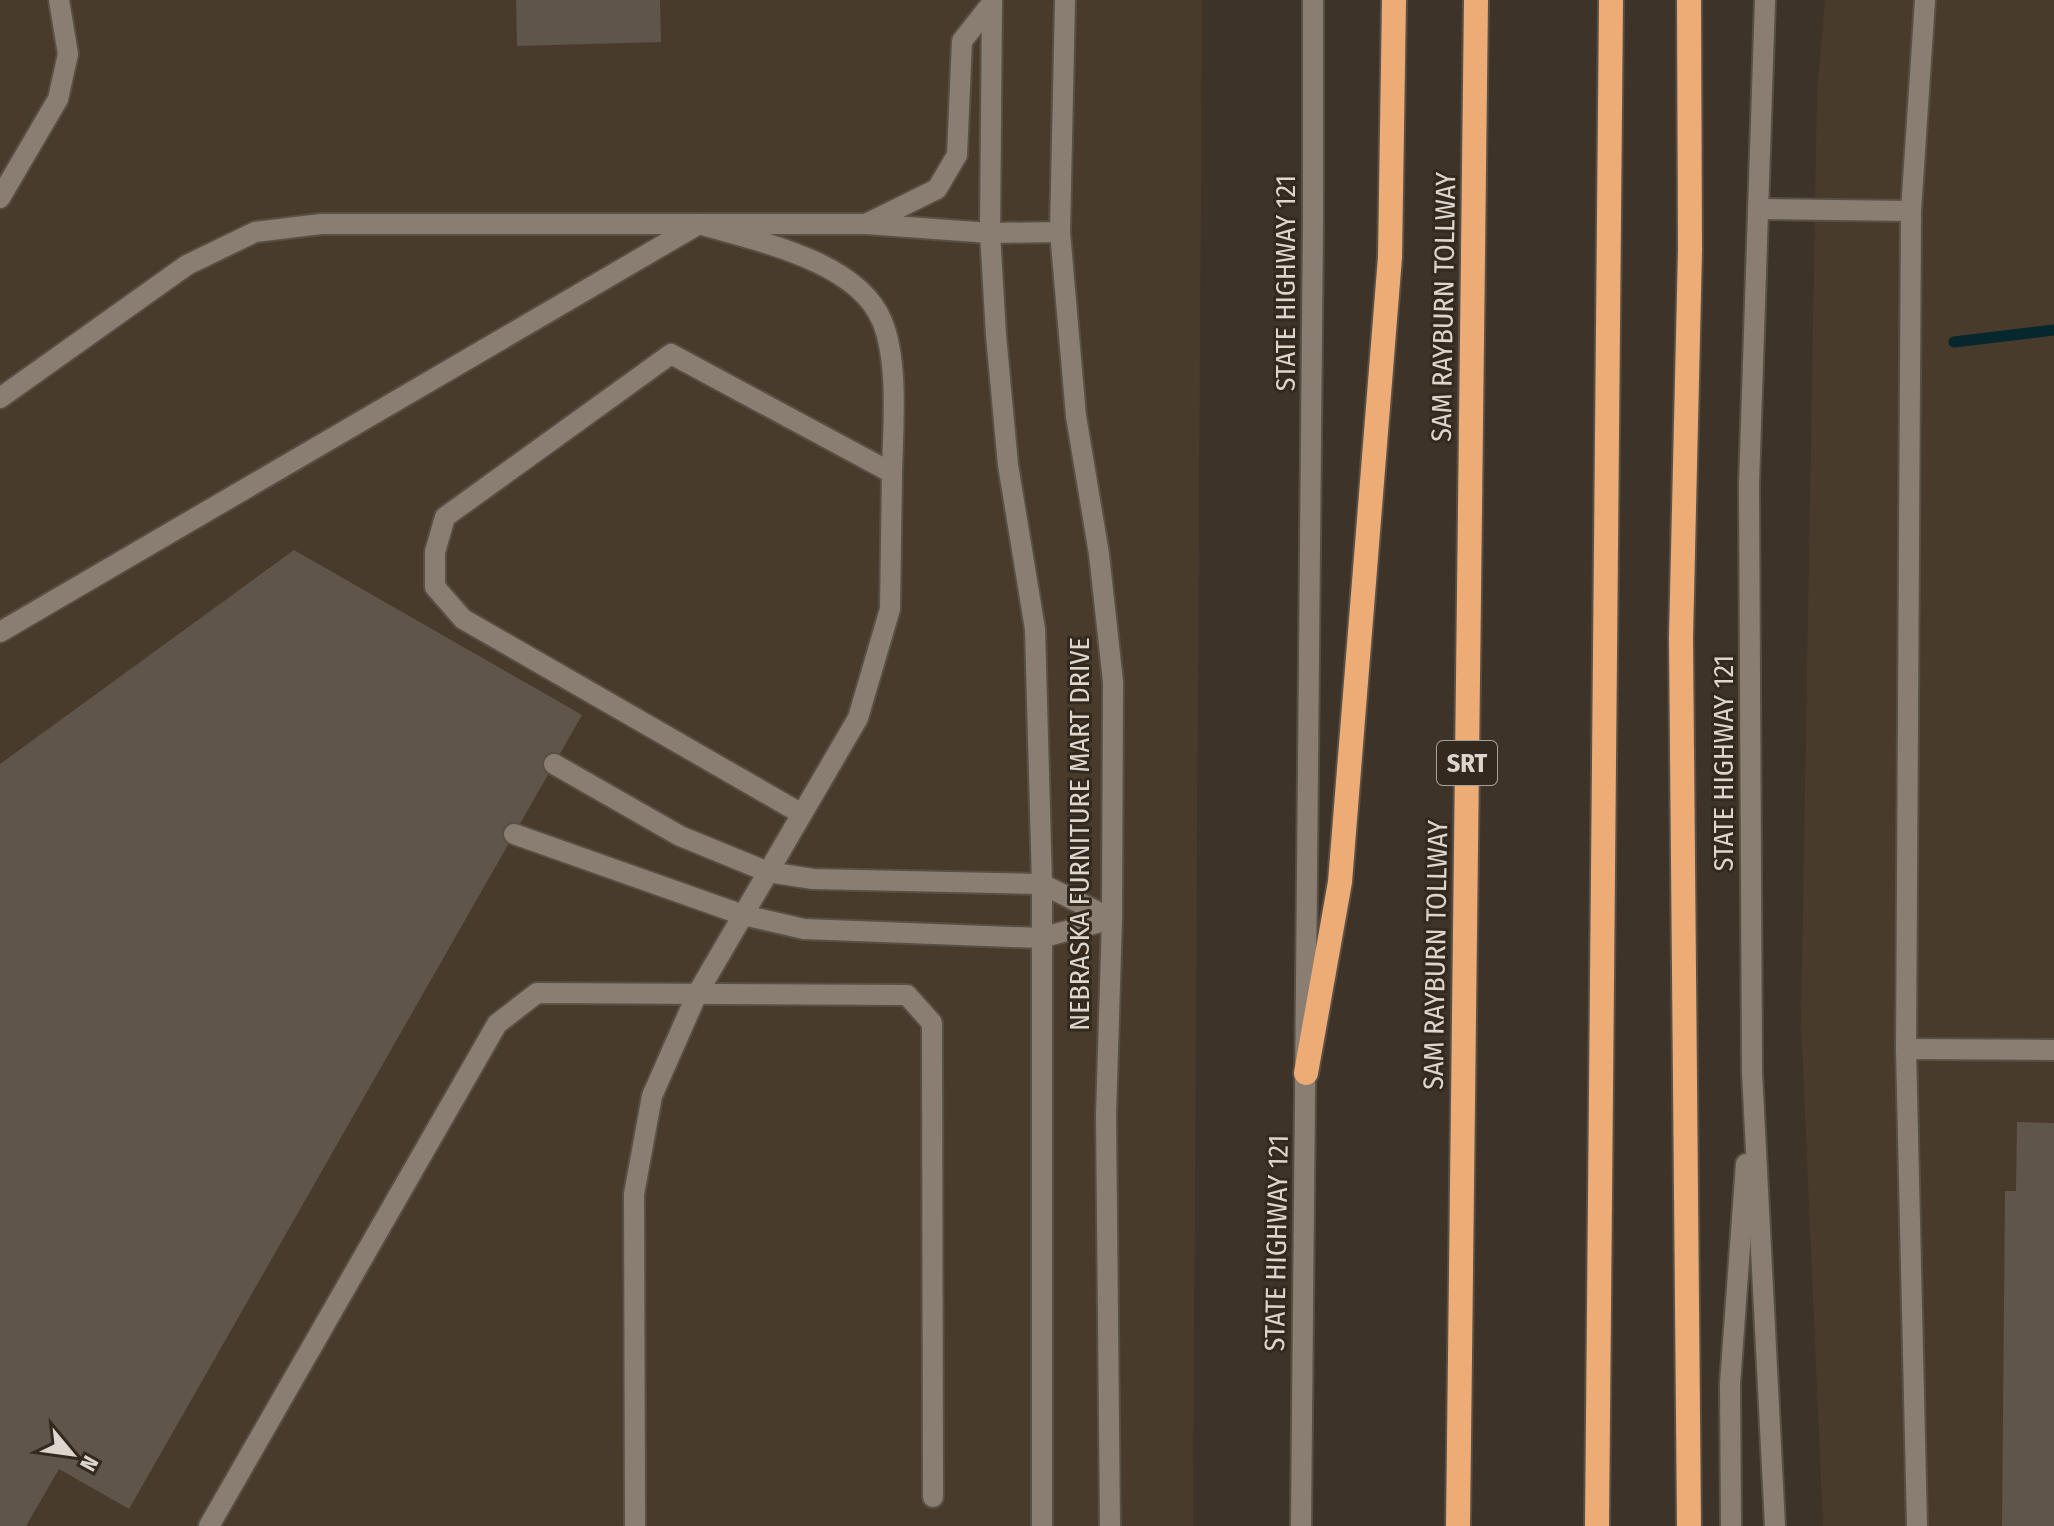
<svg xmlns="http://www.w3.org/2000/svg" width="2054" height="1526" font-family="'Fira Sans Condensed',sans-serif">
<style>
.built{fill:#493b2b}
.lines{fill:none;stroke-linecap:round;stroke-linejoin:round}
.stream{stroke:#05272d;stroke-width:11}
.building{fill:#60554a}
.lane-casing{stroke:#584f45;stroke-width:24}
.secondary-casing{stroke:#584f45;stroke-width:24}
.highway-casing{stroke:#584f45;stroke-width:28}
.lane{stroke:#8a7e72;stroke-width:20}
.secondary{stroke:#8a7e72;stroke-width:20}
.highway{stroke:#edab75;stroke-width:24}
.labels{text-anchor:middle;stroke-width:6;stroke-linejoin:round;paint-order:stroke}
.shield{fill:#33291e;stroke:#a9a29a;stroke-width:2}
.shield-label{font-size:26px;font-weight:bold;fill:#dcd6cf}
.street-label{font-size:28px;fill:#dcd6cf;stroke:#33291e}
</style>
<rect width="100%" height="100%" fill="#3d3328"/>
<g class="built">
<path d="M0,0H1202L1193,1526H0Z"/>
<path d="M1825,0H2054V1526H1823L1801,1022L1817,92Z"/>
</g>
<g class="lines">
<path class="stream" d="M1954,342L2054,330"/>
</g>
<g class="building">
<path d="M516,0H660L661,42L517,46Z"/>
<path d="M294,550L582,715L129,1509L59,1469L26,1526H0V764Z"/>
<path d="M2017,1122L2054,1123V1526H2002L2005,1191H2016Z"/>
</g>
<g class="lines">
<defs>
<g id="lane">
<path d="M0,198L58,99L68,54L59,0"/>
<path d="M1758,209L1911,211"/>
<path d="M866,224L937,189L957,155L962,41L992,3"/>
<path d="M0,398L187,265L255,232L321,224H866L990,233L1060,232"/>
<path d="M0,632L699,224C755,241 857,260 882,321C899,362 893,428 892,473"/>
<path d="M554,764L680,836L768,872L813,879L1042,884L1112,919"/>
<path d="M514,834L743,915L804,929L1040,938L1112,919"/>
<path d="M1906,1049L2054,1050"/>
<path d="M209,1526L497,1024L537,993L907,995L932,1023L933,1497"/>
<path d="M635,1526L634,1194L652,1096L697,994L858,718L890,609L892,473L671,354L445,517L435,552V587L463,619L802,814"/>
<path d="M1917,1526L1906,1049L1911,211L1925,0"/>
</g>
<g id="secondary">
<path d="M992,0L990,233L996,335L1008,465L1035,629L1042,884V1526"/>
<path d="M1065,0L1060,232L1076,416L1099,554L1113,682L1112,919L1106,1115L1110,1526"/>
<path d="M1765,0L1749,484L1752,1072L1775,1526"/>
<path d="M1301,1526L1313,221V0"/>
<path d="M1731,1526L1730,1384L1746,1164"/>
</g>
<g id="highway">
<path d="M1306,1073L1340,882L1390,257L1394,0"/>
<path d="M1458,1526L1476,0"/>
<path d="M1597,1526L1611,0"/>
<path d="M1689,1526L1681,638L1690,250L1689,0"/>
</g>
</defs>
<use href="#lane" class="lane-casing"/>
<use href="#secondary" class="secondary-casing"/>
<use href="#highway" class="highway-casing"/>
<use href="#lane" class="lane"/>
<use href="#secondary" class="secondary"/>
<use href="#highway" class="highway"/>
</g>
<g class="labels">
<rect class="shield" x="1437" y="741" width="60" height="44" rx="6"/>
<g class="shield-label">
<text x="1467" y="772">SRT</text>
</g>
<g class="street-label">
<text transform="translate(1285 283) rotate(-90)" y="10">STATE HIGHWAY 121</text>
<text transform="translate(1443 307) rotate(-89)" y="10">SAM RAYBURN TOLLWAY</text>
<text transform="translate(1723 763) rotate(-90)" y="10">STATE HIGHWAY 121</text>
<text transform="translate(1079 834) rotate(-90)" y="10">NEBRASKA FURNITURE MART DRIVE</text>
<text transform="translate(1435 955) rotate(-89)" y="10">SAM RAYBURN TOLLWAY</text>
<text transform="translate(1276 1243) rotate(-89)" y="10">STATE HIGHWAY 121</text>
</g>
</g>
<g transform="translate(72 1454) rotate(119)" stroke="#33291e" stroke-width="6" paint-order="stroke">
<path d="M0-6L14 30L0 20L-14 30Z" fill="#dcd6cf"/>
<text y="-12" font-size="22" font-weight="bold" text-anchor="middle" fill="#dcd6cf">N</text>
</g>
</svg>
